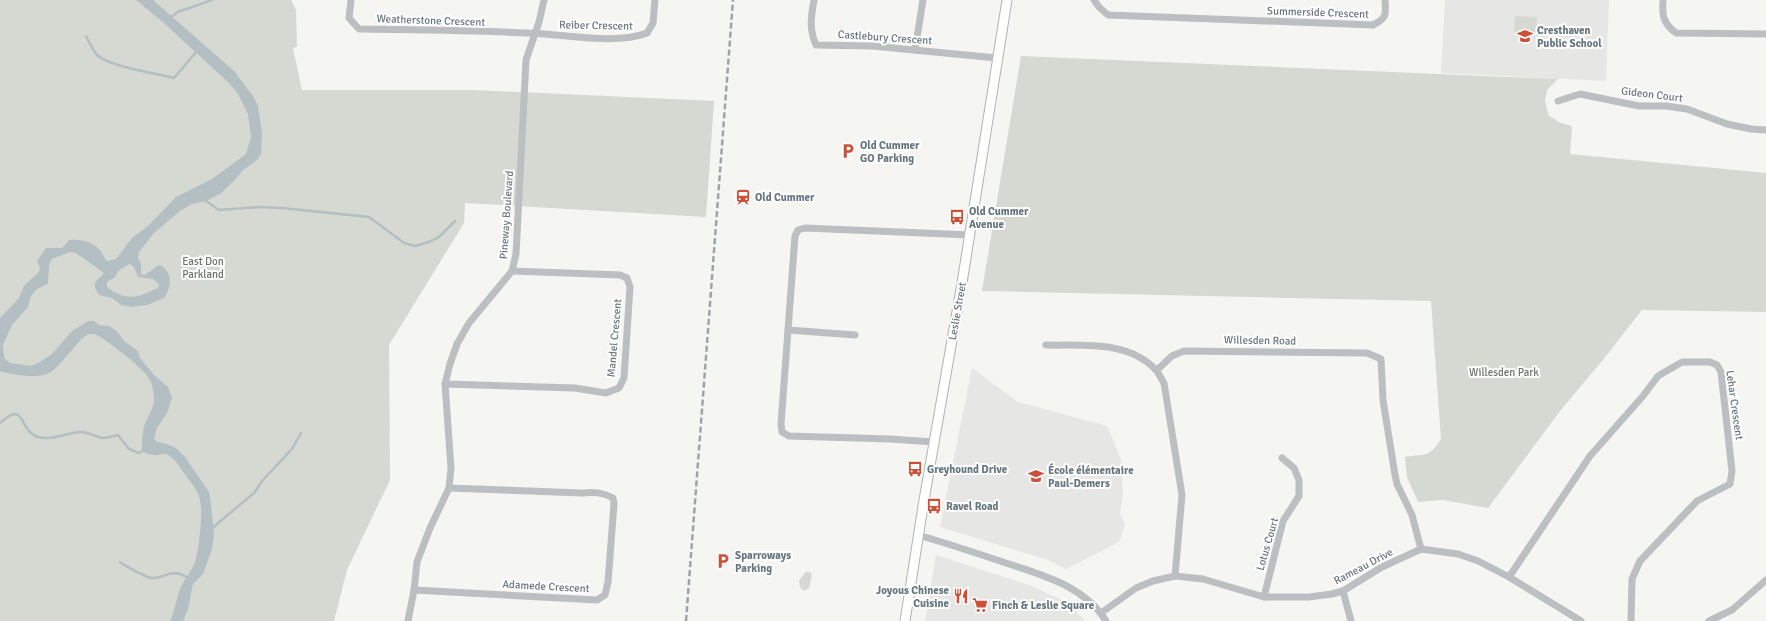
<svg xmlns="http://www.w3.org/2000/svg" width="1766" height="621" font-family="Signika,sans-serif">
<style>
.built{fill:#e6e6e5}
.green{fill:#d5d9d2}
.water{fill:#b3bfc2;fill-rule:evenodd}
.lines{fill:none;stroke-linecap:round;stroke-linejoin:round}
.stream{stroke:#b3bfc2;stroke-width:2.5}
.secondary-casing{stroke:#adb3b6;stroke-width:11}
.street{stroke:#bbbfc2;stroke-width:7}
.secondary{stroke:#fff;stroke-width:9}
.rail{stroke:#9da4a7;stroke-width:2.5;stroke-dasharray:6 3;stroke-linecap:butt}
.labels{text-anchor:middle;stroke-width:4;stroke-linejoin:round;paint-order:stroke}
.street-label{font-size:11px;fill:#68777f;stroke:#fff}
.poi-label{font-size:11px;font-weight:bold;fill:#68777f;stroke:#fff;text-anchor:start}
.park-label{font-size:11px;fill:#6b7766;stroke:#fff}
</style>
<rect width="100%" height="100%" fill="#f5f5f2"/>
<g class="built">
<path d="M1445,0H1609L1606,81L1441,73Z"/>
<path d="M972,368L1018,402L1107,426L1121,459L1123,494L1120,513L1125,524L1119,542L1066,569L1048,560L940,527Z"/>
<path d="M936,555L1029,585L1060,599L1075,610L1085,621H925Z"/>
</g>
<g class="green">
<path d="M0,0H291L296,10L297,47L293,48L302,90H473L714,101L706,217L465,203L464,223L389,345L390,480L347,570L334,621H0Z"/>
<path d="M1515,16L1537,17L1536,32L1527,37L1514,35Z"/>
<path d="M1021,56L1558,79L1547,90L1545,102L1549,116L1561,123L1572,126L1570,154L1766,173V312L1642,310L1602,361L1560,411L1488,508L1443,500L1418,502L1407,477L1405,457C1425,454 1429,458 1441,439L1431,301L982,291Z"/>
<path d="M806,572H810L812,575L809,588L804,591L800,587L799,580Z"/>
</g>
<path class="water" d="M136,0H153L234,71L253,96L258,106L262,133L261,154L258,159L242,171L234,181L220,194L206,201L192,204L180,211L154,233L139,252L138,258L141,264V274L145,275L159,265C173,271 172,287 164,298L147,305L132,307L121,305L112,298L99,295C90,281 97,282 104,273L76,253L70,252L52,259L49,265L48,284L37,289L31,296L28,307L12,325L3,345L4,358L10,363L31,366L40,362L52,354L72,331L88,321H94L99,325L109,326L118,332L124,341L138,351L140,358L154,375L168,387L172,398L167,413L157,428L154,439L157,442L167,444L176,448L185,457L209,492L211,505L214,535L212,549L203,574L193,584L188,609L183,621H170C175,610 176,598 181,587C185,578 192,571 195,562C199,550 204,508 199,496C196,488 189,480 184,473C180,468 175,458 168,455C159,451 157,460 142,451C142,442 142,432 145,424C148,416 153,409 154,401C154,394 153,386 150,380C143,367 108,341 95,334C93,334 91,334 89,334C80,336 62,366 49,373C38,379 11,375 0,371V318L19,298L24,286L39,272L40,268L37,261L46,248H62L69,240C81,239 91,241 100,250C103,254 104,258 107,261L116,259L132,238L148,226L176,197L212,179L246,154L251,137L248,114L238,94L230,84L164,23ZM130,264L134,267L138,277L153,279L159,284V287C139,298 127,302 107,287V282L115,277L119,270Z"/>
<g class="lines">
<g class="stream">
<path d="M170,18L178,12L212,0"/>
<path d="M86,36C89,42 93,50 97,55C108,66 158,74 174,78L197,51"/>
<path d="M203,199L219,210L259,207L282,208L369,217L404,243L415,246L429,242L439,237L455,221"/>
<path d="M0,423C27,399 17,430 38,437C53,441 67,432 81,432C89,432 96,437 102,438C107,438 113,436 118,435L129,449L139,453L144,450"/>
<path d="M211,529L254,493L263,480L292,449L301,433"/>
<path d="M120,562C125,566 146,577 151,578C165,579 171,567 188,578"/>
</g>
<defs>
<path id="secondary" d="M905,621L924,500L962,283L1007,0"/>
</defs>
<use href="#secondary" class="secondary-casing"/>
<g class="street">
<path d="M351,0L349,18L359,29C420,30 483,30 544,34C574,36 619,44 647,33L653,23L655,0"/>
<path d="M814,0C811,16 809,30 816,45L872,46L997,58"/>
<path d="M1094,0L1099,7L1108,15L1373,25C1387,18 1386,15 1385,0"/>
<path d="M1663,0C1662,16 1663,23 1676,33L1766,34"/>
<path d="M915,50L923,0"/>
<path d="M1558,101L1580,94L1639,106H1666L1687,109L1727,124L1751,129L1766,130"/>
<path d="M788,330L855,335"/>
<path d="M1046,345C1083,346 1128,340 1156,370C1159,373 1161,379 1164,383L1182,495L1175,576"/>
<path d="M1157,370L1172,356L1184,351L1367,353L1381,359L1383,400L1395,475L1397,484L1412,515L1421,549"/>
<path d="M445,384L575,388L606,393L619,388L624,378L630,287L627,278L620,275L512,271"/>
<path d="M934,442L890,439L789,436L782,432L781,424L795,236L798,230L805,228L970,235"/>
<path d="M918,535C946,543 973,552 1000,561C1038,574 1083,584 1106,621"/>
<path d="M1509,577L1590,456L1643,396L1658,376L1682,362H1710L1717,365L1721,372L1732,471L1730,484L1697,501L1640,561L1632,579L1631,621"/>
<path d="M414,590L597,600L605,595L608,582L614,504L613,498C602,492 594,492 582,493L449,488"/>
<path d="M1343,591L1351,621"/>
<path d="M1264,597L1283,521L1299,496V480L1294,468L1282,458"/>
<path d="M1101,613L1136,588L1153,581L1175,576L1203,579L1264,597H1309L1332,594L1343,591L1382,567L1421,549L1458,554L1478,561L1509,577L1581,621"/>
<path d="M408,621L414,590L417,562L430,528L449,488L451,468L445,384L450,364L457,344L469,323L512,271L516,254L526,60L539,22L544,0"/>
<path d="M1709,621L1732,610L1766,580"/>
</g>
<use href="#secondary" class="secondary"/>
<path class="rail" d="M686,621L733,0"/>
</g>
<defs>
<symbol id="school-bare" viewBox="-9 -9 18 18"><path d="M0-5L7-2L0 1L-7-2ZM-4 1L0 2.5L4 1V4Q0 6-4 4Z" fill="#cc513b" stroke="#fff" stroke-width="2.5" paint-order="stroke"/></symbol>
<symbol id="parking-bare" viewBox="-9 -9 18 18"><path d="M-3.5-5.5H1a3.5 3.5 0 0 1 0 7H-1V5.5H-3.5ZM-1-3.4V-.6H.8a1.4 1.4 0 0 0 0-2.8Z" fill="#cc513b" stroke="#fff" stroke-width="2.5" paint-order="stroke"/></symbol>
<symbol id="station-bare" viewBox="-9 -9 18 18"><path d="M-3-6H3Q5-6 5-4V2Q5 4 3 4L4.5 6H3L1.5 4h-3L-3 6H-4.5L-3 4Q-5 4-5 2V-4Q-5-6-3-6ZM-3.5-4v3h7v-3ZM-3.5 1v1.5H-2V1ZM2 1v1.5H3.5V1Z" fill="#cc513b" stroke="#fff" stroke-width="2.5" paint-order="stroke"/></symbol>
<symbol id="bus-bare" viewBox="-9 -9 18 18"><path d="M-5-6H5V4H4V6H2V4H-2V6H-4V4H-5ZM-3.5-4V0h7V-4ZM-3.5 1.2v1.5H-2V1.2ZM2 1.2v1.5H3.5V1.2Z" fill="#cc513b" stroke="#fff" stroke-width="2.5" paint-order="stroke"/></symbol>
<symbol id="restaurant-bare" viewBox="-9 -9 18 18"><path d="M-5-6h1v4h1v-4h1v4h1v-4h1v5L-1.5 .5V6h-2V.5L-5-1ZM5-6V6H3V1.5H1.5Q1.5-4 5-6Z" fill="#cc513b" stroke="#fff" stroke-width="2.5" paint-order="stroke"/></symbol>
<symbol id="supermarket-bare" viewBox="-9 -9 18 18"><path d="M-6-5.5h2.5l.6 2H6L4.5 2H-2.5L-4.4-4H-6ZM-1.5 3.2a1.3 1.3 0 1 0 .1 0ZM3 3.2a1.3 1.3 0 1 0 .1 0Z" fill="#cc513b" stroke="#fff" stroke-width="2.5" paint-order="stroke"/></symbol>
</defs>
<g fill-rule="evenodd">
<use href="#school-bare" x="1514" y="25" width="22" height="22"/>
<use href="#parking-bare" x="837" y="140" width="22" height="22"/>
<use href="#station-bare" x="732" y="186" width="22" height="22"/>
<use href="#bus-bare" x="946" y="206" width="22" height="22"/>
<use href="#bus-bare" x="904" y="458" width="22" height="22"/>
<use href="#school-bare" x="1025" y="465" width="22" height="22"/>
<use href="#bus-bare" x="923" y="495" width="22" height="22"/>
<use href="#parking-bare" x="712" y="550" width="22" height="22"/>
<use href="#restaurant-bare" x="950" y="585" width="22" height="22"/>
<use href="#supermarket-bare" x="969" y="594" width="22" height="22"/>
</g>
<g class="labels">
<g class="street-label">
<text transform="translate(1318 12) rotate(2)" y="4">Summerside Crescent</text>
<text transform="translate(431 20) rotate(2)" y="4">Weatherstone Crescent</text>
<text transform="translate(596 25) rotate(1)" y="4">Reiber Crescent</text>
<text transform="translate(885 37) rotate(4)" y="4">Castlebury Crescent</text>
<text transform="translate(1652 94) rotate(7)" y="4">Gideon Court</text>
<text transform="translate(506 215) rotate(-86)" y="4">Pineway Boulevard</text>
<text transform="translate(957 311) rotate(-80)" y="4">Leslie Street</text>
<text transform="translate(614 338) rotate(-85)" y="4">Mandel Crescent</text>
<text transform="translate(1260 340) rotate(1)" y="4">Willesden Road</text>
<text transform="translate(1735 405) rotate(82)" y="4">Lehar Crescent</text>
<text transform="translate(1267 544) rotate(-74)" y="4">Lotus Court</text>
<text transform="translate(1363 566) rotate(-28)" y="4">Rameau Drive</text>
<text transform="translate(546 586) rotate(3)" y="4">Adamede Crescent</text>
</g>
<g class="poi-label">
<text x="1537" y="34">Cresthaven<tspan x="1537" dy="13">Public School</tspan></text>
<text x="860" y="149">Old Cummer<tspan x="860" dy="13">GO Parking</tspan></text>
<text x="755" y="201">Old Cummer</text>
<text x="969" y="215">Old Cummer<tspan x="969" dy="13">Avenue</tspan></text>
<text x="927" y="473">Greyhound Drive</text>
<text x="1048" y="474">École élémentaire<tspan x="1048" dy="13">Paul-Demers</tspan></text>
<text x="946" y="510">Ravel Road</text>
<text x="735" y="559">Sparroways<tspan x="735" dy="13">Parking</tspan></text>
<text x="949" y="594" text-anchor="end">Joyous Chinese<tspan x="949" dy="13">Cuisine</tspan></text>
<text x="992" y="609">Finch &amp; Leslie Square</text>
</g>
<g class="park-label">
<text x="203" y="265">East Don<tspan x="203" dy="13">Parkland</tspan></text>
<text x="1504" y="376">Willesden Park</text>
</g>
</g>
</svg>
